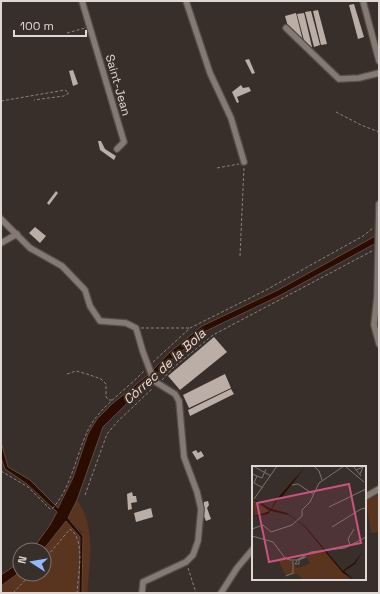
<svg xmlns="http://www.w3.org/2000/svg" width="380" height="594" font-family="'Space Grotesk',sans-serif">
<style>
.green{fill:#59341f}
.water{fill:#2a0c00;stroke:#604940}
.building{fill:#baaea7}
.lines{fill:none;stroke-linecap:round;stroke-linejoin:round}
.minor-casing{stroke:#554d48;stroke-width:8}
.path{stroke:#8a827e;stroke-width:1;stroke-dasharray:3 2;stroke-linecap:butt}
.minor{stroke:#847973;stroke-width:5.5}
.labels{text-anchor:middle;stroke-width:4;stroke-linejoin:round;paint-order:stroke}
.street-label{font-size:12px;fill:#ded8d4;stroke:#392f2a}
.water-label{font-size:13px;font-style:italic;fill:#f7d8c7;stroke:#392f2a}
.inset-road{fill:none;stroke:#7b736e;stroke-width:1}
.view{fill:#ca527f;fill-opacity:0.15;stroke:#ca527f;stroke-width:2}
.inset-edge{fill:none;stroke:#ded8d4;stroke-width:2}
</style>
<rect width="100%" height="100%" fill="#392f2a"/>
<g class="green">
<path d="M379,494V532L371,533L366,501Z"/>
<path d="M77,500C96,526 90,563 87,593H82L83,538L82,532L68,518Z"/>
<path d="M66,521L80,537L79,593H1V586L20,572V574H44V550H43Z"/>
</g>
<g class="water">
<path d="M379,234L378,242L279,296L204,332L168,363L103,427L77,500L68,518L83,536L82,593H79L80,537L66,521L43,550H32L50,525L57,512L27,484L5,469L1,458V442L8,467L30,480L58,508L73,478L88,434L97,419L112,404L149,374L170,352L202,326L278,290Z"/>
<path d="M20,562V572L1,586V575Z"/>
</g>
<g class="building">
<path d="M354,4L364,37L358,39L349,5Z"/>
<path d="M318,10L327,44L321,45L313,11Z"/>
<path d="M311,11L320,45L314,47L305,12Z"/>
<path d="M296,13L303,41L299,42L298,35L295,36L293,29L289,30L285,16Z"/>
<path d="M304,13L312,47L306,48L297,14Z"/>
<path d="M249,59L255,73L252,74L245,60Z"/>
<path d="M73,70L78,84L73,86L69,71Z"/>
<path d="M241,85L243,88L249,87L251,91L237,97L239,102L237,103L232,92Z"/>
<path d="M98,141H101L105,149L116,156L114,160L100,150Z"/>
<path d="M56,191L58,193L49,205L47,203Z"/>
<path d="M35,227L46,236L40,243L29,233Z"/>
<path d="M214,337L227,352L180,390L168,376Z"/>
<path d="M225,374L231,388L189,408L183,395Z"/>
<path d="M231,389L234,394L190,416L188,410Z"/>
<path d="M196,450L198,453L201,451L204,456L197,460L192,452Z"/>
<path d="M132,492L133,496H136L137,502L131,503L132,509L128,510L127,494Z"/>
<path d="M208,501L209,505L207,508L211,519L206,521L203,514L204,502Z"/>
<path d="M151,508L153,517L136,522L134,513Z"/>
</g>
<g class="lines">
<defs>
<g id="minor">
<path d="M82,1L124,142L117,149"/>
<path d="M186,1L210,73L231,118L244,162"/>
<path d="M363,1L379,61"/>
<path d="M286,28L339,79L359,78L379,73"/>
<path d="M379,204L377,297L374,325L379,344"/>
<path d="M1,219L30,248L62,266L85,290L90,306L100,321L126,323L136,328L143,352L154,381L175,394L179,401L184,457L197,492L201,509L198,541L193,555L186,562L143,582L142,593"/>
<path d="M1,243L17,234"/>
<path d="M365,497L379,489"/>
<path d="M221,593L237,568L253,549"/>
</g>
</defs>
<use href="#minor" class="minor-casing"/>
<g class="path">
<path d="M67,33L85,28"/>
<path d="M1,101L65,90L69,93L64,96L34,100"/>
<path d="M336,112L361,125L379,132"/>
<path d="M217,168L239,164"/>
<path d="M240,256L244,167"/>
<path d="M141,328H190"/>
<path d="M153,362L190,328L266,290L363,236L373,228"/>
<path d="M67,374L76,371L87,374L101,379L106,384V397L109,400H113"/>
<path d="M162,380L174,367L213,335L372,251"/>
<path d="M1,471L28,487L50,509H52C72,487 76,454 89,428C100,407 127,389 144,371"/>
<path d="M85,495L107,434L117,422L153,388"/>
<path d="M44,560L70,529C86,540 78,575 77,593"/>
<path d="M188,568L196,593"/>
<path d="M13,593L31,574"/>
</g>
<use href="#minor" class="minor"/>
</g>
<g class="labels">
<g class="street-label">
<text transform="translate(118 85) rotate(74)" y="4">Saint-Jean</text>
</g>
<g class="water-label">
<text transform="translate(164 366) rotate(-42)" y="5">Còrrec de la Bola</text>
</g>
</g>
<g transform="translate(252 466)">
<rect width="114" height="114" fill="#392f2a"/>
<path d="M1,34L15,44L22,46L0,52L3,50ZM72,85L99,114H51L46,108L34,110L26,93L31,91L41,95L44,102L53,100L58,97L54,90Z" fill="#59341f"/>
<path d="M54,0L29,32L25,34L20,43L35,47L53,60L91,105L93,103L102,97L111,85L103,98L92,105L102,114L91,107L52,60L37,49L19,45L16,48L0,51L18,45L0,32L19,43L24,34Z" fill="#2a0c00"/>
<path class="inset-road" d="M1,0L19,10M62,0L67,5L70,14M93,0L112,16M101,0L109,10M104,4L111,1L108,8M0,8L10,12L14,3M5,10L2,17L11,22M40,19L46,18L61,28M2,33L25,0M77,41L114,23M80,61L109,43L114,42M0,63L11,59L19,66L40,59L50,50V44L58,36L67,17L92,0M0,70L21,76L33,92L38,94H45L59,86L93,82L114,71M98,79L96,73L102,63M54,91L47,94V98H43L46,93ZM34,110L41,107V95"/>
<path class="view" d="M97,18L109,77L17,96L5,37Z"/>
<rect width="114" height="114" class="inset-edge"/>
</g>
<rect width="380" height="594" fill="none" stroke="#ded8d4" stroke-width="4"/>
<g transform="translate(32 562) rotate(282)"><circle r="19" fill="#392f2a" stroke="#7b736e"/>
<path d="M0-3L7 15L0 10L-7 15Z" fill="#8fb8fd"/>
<text y="-6" font-size="11" font-weight="bold" text-anchor="middle" fill="#ded8d4">N</text>
</g>
<path d="M14 30v6h72v-6" fill="none" stroke="#ded8d4" stroke-width="2"/>
<text x="20" y="30" font-size="12" fill="#ded8d4" stroke="#392f2a" stroke-width="3" paint-order="stroke">100 m</text>
</svg>
